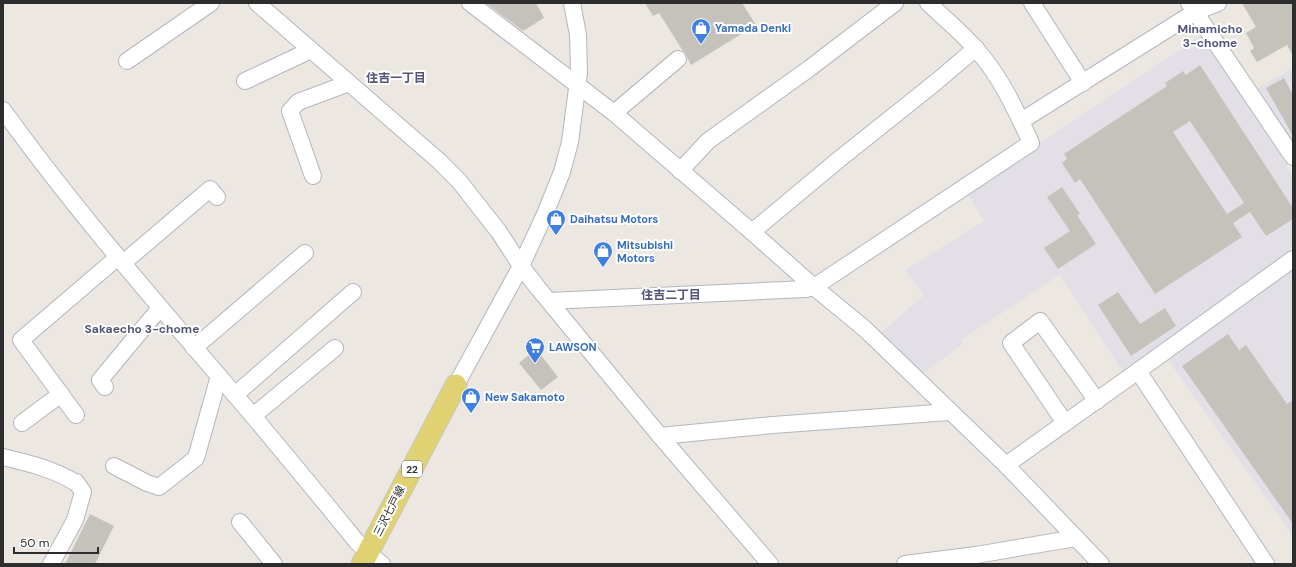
<svg xmlns="http://www.w3.org/2000/svg" width="1296" height="567" font-family="'DM Sans','Noto Sans JP',sans-serif">
<style>
.industrial{fill:#e2e0e6}
.building{fill:#c5c2bc;fill-rule:evenodd}
.lines{fill:none;stroke-linecap:round;stroke-linejoin:round}
.minor-casing{stroke:#b4b5bf;stroke-width:18}
.major-casing{stroke:#c8c8c8;stroke-width:23}
.minor{stroke:#fff;stroke-width:16}
.major{stroke:#e0d172;stroke-width:21}
.labels{text-anchor:middle;stroke-width:4;stroke-linejoin:round;paint-order:stroke}
.shield{fill:#fff;stroke:#6c6c6c;stroke-width:1}
.shield-label{font-size:10px;font-weight:bold;fill:#2d2d2d}
.shop-label{font-size:11px;font-weight:bold;fill:#366cbe;stroke:#fff;text-anchor:start}
.street-label{font-size:11px;fill:#2d2d2d;stroke:#fff}
.neighbourhood-label{font-size:12px;font-weight:bold;fill:#525578;stroke:#fff}
</style>
<rect width="100%" height="100%" fill="#ece8e1"/>
<g class="industrial">
<path d="M1202,35L1293,175V248L1123,372L1060,275L961,340L963,344L919,376L877,336L924,295L905,270L984,221L966,192Z"/>
<path d="M1293,68V144L1258,88Z"/>
<path d="M1293,270V536L1168,360Z"/>
</g>
<g class="building">
<path d="M486,3H536L544,18L523,31Z"/>
<path d="M645,3H742L756,25L691,65L685,53L683,51L659,13L653,16Z"/>
<path d="M1242,3H1293V56L1287,45L1257,62L1250,51L1254,48L1246,33L1256,27Z"/>
<path d="M1200,65L1293,208V219L1266,236L1250,212L1233,223L1242,237L1155,294L1080,179L1075,183L1062,163L1067,159L1064,154L1167,86L1165,83L1183,71L1186,75ZM1190,121L1244,203L1227,214L1173,132Z"/>
<path d="M1284,78L1293,95V136L1266,88Z"/>
<path d="M1062,187L1080,214L1077,215L1096,244L1058,269L1044,248L1070,231L1047,197Z"/>
<path d="M1118,292L1140,324L1165,308L1176,326L1131,356L1098,305Z"/>
<path d="M1228,334L1239,350L1246,345L1287,404L1293,400V524L1182,366Z"/>
<path d="M536,349L558,377L541,390L519,363Z"/>
<path d="M90,514L114,526L95,564H65Z"/>
</g>
<g class="lines">
<defs>
<g id="minor">
<path d="M257,3L439,161L459,181L499,232L521,266L456,385"/>
<path d="M470,3L614,113L752,232L814,287L865,329L1006,465L1101,564"/>
<path d="M572,3L578,35L579,73L570,142L562,172L545,214L521,266L538,288L660,436L770,564"/>
<path d="M1032,3L1083,83"/>
<path d="M1189,3L1293,157"/>
<path d="M127,61L211,3"/>
<path d="M245,81L311,50"/>
<path d="M3,110C80,217 168,316 253,416C288,458 323,500 357,542L368,553L382,564"/>
<path d="M614,113L678,59"/>
<path d="M1021,121L1195,12L1218,3"/>
<path d="M680,171L708,141L810,68L895,3"/>
<path d="M313,176L290,111L298,102L349,83"/>
<path d="M752,232L837,161L936,82L976,48"/>
<path d="M123,263L210,189L217,197"/>
<path d="M549,301L806,289L814,287L1031,143C1016,110 1000,75 975,48C961,32 944,18 928,3"/>
<path d="M194,348L305,253"/>
<path d="M1138,371L1266,564"/>
<path d="M105,387L100,380L160,308"/>
<path d="M235,395L353,292"/>
<path d="M76,415L21,340L118,257"/>
<path d="M253,416L335,348"/>
<path d="M22,423L61,394"/>
<path d="M1065,423L1011,343L1040,321L1097,401"/>
<path d="M660,436L773,425L949,412"/>
<path d="M3,457C28,463 54,469 76,483V482L83,492L75,520L51,564"/>
<path d="M1006,465L1138,371L1293,259"/>
<path d="M114,466L147,483L159,487L196,458L219,376"/>
<path d="M240,522L274,564"/>
<path d="M905,564L976,555L1076,538"/>
</g>
<path id="major" d="M362,564L456,385"/>
</defs>
<use href="#minor" class="minor-casing"/>
<use href="#major" class="major-casing"/>
<use href="#minor" class="minor"/>
<use href="#major" class="major"/>
</g>
<defs>
<symbol id="shop-pin" viewBox="-11 -11 22 30"><path d="M0 17L-7.5 6A9.5 9.5 0 1 1 7.5 6Z" fill="#3f7fe0" stroke="#fff"/><path d="M-5-2.5h2.3a2.7 3.5 0 0 1 5.4 0H5L5.5 6h-11ZM-1.5-2.5h3a1.5 2.3 0 0 0-3 0Z" fill="#fff"/></symbol>
<symbol id="supermarket-pin" viewBox="-11 -11 22 30"><path d="M0 17L-7.5 6A9.5 9.5 0 1 1 7.5 6Z" fill="#3f7fe0" stroke="#fff"/><path d="M-6-5.5h2.5l.6 2H6L4.5 2H-2.5L-4.4-4H-6ZM-1.5 3.2a1.3 1.3 0 1 0 .1 0ZM3 3.2a1.3 1.3 0 1 0 .1 0Z" fill="#fff"/></symbol>
</defs>
<g fill-rule="evenodd">
<use href="#shop-pin" x="690" y="17" width="22" height="30"/>
<use href="#shop-pin" x="545" y="208" width="22" height="30"/>
<use href="#shop-pin" x="592" y="240" width="22" height="30"/>
<use href="#supermarket-pin" x="524" y="336" width="22" height="30"/>
<use href="#shop-pin" x="460" y="386" width="22" height="30"/>
</g>
<g class="labels">
<rect class="shield" x="402" y="461" width="20" height="16" rx="3"/>
<g class="shield-label">
<text x="412" y="473">22</text>
</g>
<g class="shop-label">
<text x="715" y="32">Yamada Denki</text>
<text x="570" y="223">Daihatsu Motors</text>
<text x="617" y="249">Mitsubishi<tspan x="617" dy="13">Motors</tspan></text>
<text x="549" y="351">LAWSON</text>
<text x="485" y="401">New Sakamoto</text>
</g>
<g class="street-label">
<text transform="translate(389 511) rotate(-63)" y="4">三沢七戸線</text>
</g>
<g class="neighbourhood-label">
<text x="1210" y="33">Minamicho<tspan x="1210" dy="14">3-chome</tspan></text>
<text x="396" y="82">住吉一丁目</text>
<text x="671" y="299">住吉二丁目</text>
<text x="142" y="333">Sakaecho 3-chome</text>
</g>
</g>
<rect width="1296" height="567" fill="none" stroke="#2d2d2d" stroke-width="8"/>
<path d="M14 547v6h84v-6" fill="none" stroke="#2d2d2d" stroke-width="2"/>
<text x="20" y="547" font-size="12" fill="#2d2d2d" stroke="#ffffff" stroke-width="3" paint-order="stroke">50 m</text>
</svg>
